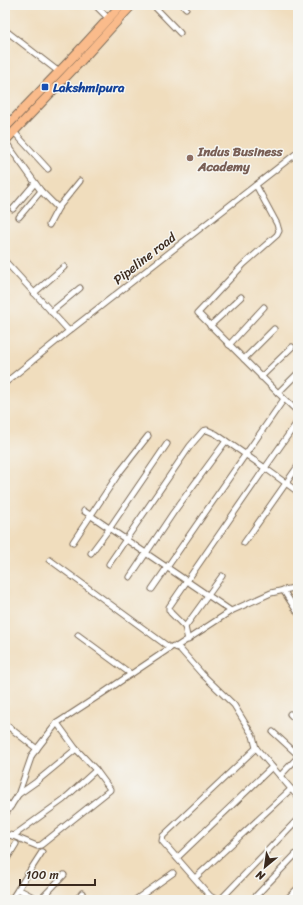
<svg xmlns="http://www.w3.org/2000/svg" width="303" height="905" font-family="Sriracha,sans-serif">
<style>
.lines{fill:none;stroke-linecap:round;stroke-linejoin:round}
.minor-casing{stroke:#7a6956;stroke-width:7}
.trunk-casing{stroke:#7a6956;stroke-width:10}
.minor{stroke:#fff;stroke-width:5}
.trunk{stroke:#fabb8b;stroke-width:8}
.transit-dot{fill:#1a4fb4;stroke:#f6f6f2;stroke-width:1.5}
.education-dot{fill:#8d6e63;stroke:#f6f6f2;stroke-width:1.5}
.labels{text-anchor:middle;stroke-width:3;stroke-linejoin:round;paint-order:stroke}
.transit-label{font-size:13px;font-weight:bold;fill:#164399;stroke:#f6f6f2;text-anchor:start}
.education-label{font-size:13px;font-weight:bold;fill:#785e54;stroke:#f6f6f2;text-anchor:start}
.street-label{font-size:13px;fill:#3b2a1e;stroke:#f6f6f2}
</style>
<rect width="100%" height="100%" fill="#f6f6f2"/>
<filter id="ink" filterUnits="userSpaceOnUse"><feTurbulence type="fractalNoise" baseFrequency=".025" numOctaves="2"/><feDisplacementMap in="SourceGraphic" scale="8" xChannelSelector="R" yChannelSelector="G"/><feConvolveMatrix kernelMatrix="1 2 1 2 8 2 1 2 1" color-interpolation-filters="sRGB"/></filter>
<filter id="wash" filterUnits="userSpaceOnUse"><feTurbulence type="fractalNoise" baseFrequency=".012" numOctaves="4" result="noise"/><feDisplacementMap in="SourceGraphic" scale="16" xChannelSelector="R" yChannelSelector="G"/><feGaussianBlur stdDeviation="0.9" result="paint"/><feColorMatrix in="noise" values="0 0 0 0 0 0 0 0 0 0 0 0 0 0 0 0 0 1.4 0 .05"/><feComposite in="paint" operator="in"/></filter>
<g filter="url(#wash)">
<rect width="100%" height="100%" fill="#f0ddbd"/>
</g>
<g filter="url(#ink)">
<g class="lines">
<defs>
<g id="minor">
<path d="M101,5L98,8L109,19"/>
<path d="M153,5L180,33"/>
<path d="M183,5L186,8"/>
<path d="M5,30L59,72"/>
<path d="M5,115L12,121"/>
<path d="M14,132L48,169"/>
<path d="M5,141L41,191L58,208"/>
<path d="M256,185L257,187L277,224L279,231L277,235L243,265L198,313L278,393L298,412"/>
<path d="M13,209L35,183"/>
<path d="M19,217L41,191"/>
<path d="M49,225L58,208L80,181"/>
<path d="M5,261L69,331"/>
<path d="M34,293L64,267"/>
<path d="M51,312L80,288"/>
<path d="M210,326L241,297"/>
<path d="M229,345L264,307"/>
<path d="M244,359L274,329"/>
<path d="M261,377L292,347"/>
<path d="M5,383L69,331L298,152"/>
<path d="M278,393L298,373"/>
<path d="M84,511L231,611"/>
<path d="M73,542L119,473L148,436"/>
<path d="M244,543L298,466"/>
<path d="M91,553L109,529L167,444"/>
<path d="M50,560L170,648"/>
<path d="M109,564L190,446L203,431L207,430L216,434L265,468L298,421"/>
<path d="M130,577L173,513L226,441"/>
<path d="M152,589L284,399"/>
<path d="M283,590L298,613"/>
<path d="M185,627L171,613L169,610V607L265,468L298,492"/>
<path d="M78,635L131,674"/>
<path d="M188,640L185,627L222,576"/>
<path d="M176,647L231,611L271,593L298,587"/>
<path d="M290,714L298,722"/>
<path d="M5,724L37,749"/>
<path d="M273,732L298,755"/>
<path d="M280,776L298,757"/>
<path d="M19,794L36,782L76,749"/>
<path d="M5,802L11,806"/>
<path d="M5,815L18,795L32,755L57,723L103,693L173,646L180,649L202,674L234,705L253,736L256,748"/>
<path d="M5,834L13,836L37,846L41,845L110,790V789L96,770L76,749L57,723"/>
<path d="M13,836L63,800L96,770"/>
<path d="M177,858L272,767"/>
<path d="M5,862L16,844"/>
<path d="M195,878L291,789"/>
<path d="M18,889L39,900"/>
<path d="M11,900L42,852"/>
<path d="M40,900L64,875"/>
<path d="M76,900L82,893"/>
<path d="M135,900L173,873"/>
<path d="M217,900L210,896L162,841L163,836L256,748L298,797"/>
<path d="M220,900L298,819"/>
<path d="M252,900L298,852"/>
<path d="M286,900L298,888"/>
</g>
<g id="trunk">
<path d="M5,128L74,56L121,5"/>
<path d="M5,141L80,62L132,5"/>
</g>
</defs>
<use href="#minor" class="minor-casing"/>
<use href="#trunk" class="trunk-casing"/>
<use href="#minor" class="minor"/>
<use href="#trunk" class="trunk"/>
</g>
</g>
<rect class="transit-dot" x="41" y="83" width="8" height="8" rx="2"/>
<circle class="education-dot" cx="190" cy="158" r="4"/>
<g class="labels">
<g class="transit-label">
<text x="53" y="92">Lakshmipura</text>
</g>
<g class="education-label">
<text x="198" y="156">Indus Business<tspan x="198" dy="15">Academy</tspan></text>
</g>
<g class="street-label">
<text transform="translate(144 258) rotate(-38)" y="5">Pipeline road</text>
</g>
</g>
<rect width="303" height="905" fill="none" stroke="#f6f6f2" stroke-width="20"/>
<g transform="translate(265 867) rotate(209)" stroke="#f6f6f2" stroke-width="3" paint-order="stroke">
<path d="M0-3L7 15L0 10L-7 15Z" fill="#3b2a1e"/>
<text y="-6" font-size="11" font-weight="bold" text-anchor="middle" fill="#3b2a1e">N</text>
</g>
<path d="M20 879v6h75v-6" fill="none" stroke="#3b2a1e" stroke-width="2"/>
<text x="26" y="879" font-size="12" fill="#3b2a1e" stroke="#f6f6f2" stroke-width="3" paint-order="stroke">100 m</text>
</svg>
